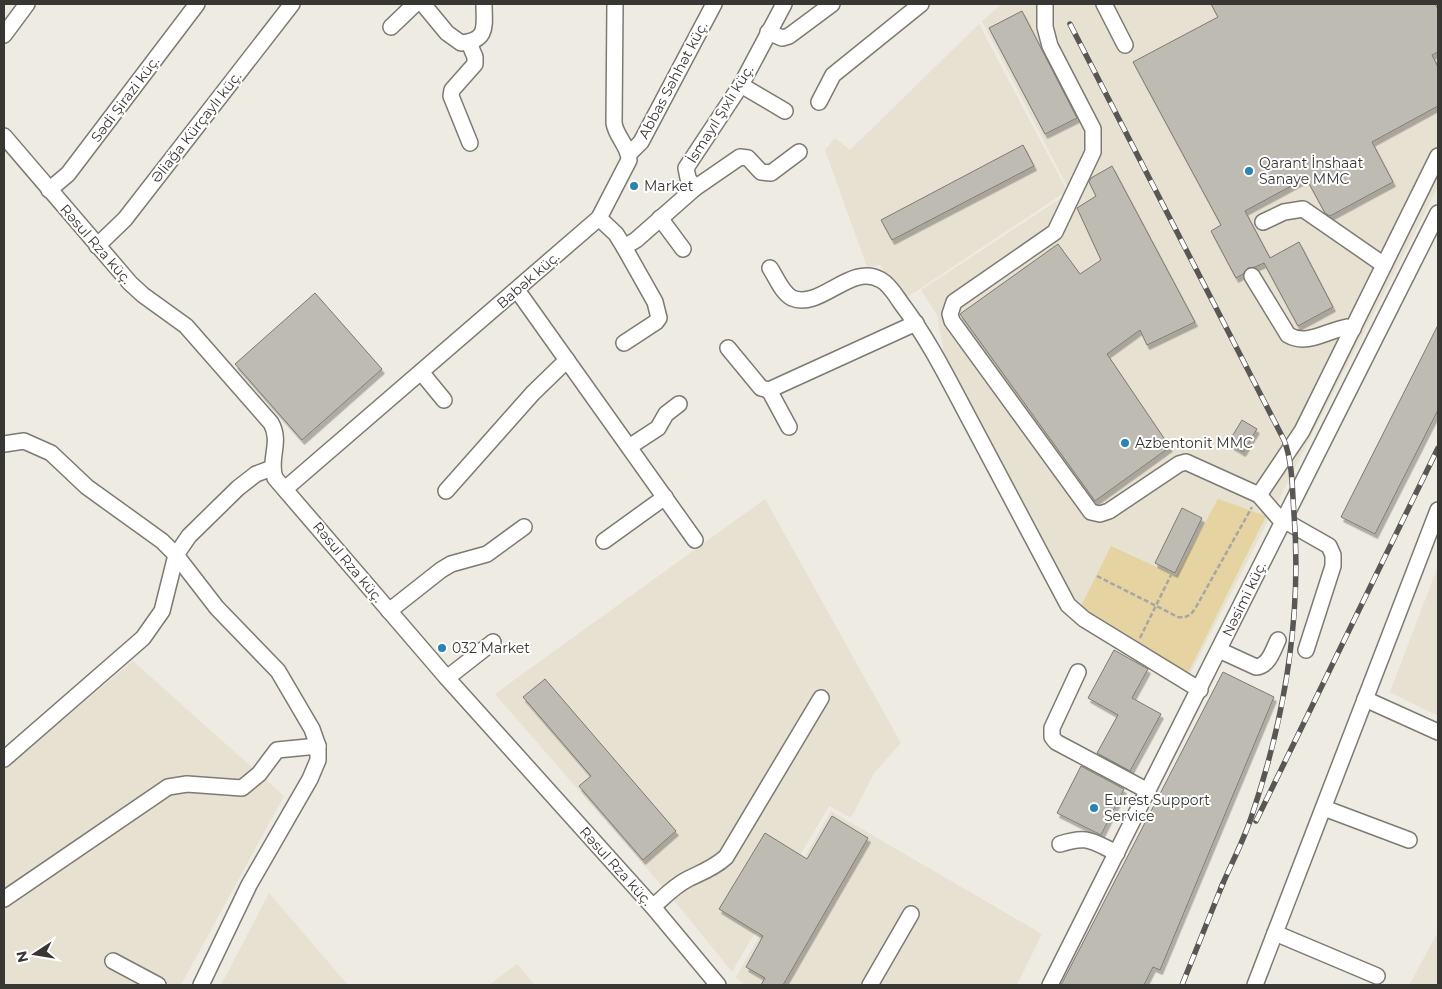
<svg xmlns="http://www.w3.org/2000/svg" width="1442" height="989" font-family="Montserrat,sans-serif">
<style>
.built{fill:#e7e1d2}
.green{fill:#e5d4a2}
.building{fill:#bebbb3;stroke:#7c7a72;filter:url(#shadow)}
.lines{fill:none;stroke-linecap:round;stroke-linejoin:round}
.minor-casing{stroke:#7d7a73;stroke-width:18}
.path{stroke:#a8a6a0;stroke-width:2.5;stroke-dasharray:5 2.5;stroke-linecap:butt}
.minor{stroke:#fff;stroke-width:15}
.rail-casing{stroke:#585753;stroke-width:5.5}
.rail{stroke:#fff;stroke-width:4;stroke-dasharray:11;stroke-linecap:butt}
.poi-dot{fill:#2b83b1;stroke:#fff;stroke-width:2}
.labels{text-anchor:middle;stroke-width:4;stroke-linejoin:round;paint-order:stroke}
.street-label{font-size:14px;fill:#383734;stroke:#fff}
.poi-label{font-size:14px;fill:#383734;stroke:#fff;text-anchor:start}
</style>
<defs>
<filter id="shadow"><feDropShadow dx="2.5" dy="4.5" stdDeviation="0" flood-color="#0004"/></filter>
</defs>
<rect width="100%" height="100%" fill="#eeebe3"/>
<g class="built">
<path d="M1002,4H1438V187L1189,676L1079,607L944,353L937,315L921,290L1070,192L982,21Z"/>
<path d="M979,24L1067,191L903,300L880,265L867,267L825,150L835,138L850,150Z"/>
<path d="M765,499L901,743L874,773L851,818L829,806L732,972L668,893L495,694Z"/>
<path d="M1438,566V716L1390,692Z"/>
<path d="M133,661L284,796L181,985H4V769Z"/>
<path d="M831,811L1042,934L1017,985H744L736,977Z"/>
<path d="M269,893L348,985H221Z"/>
<path d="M1438,932V985H1409Z"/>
<path d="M517,964L535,985H489Z"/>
</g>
<path class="green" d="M1218,499L1266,516L1188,673L1081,606L1111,546L1176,576Z"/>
<g class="building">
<path d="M1211,4H1435L1438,9V52L1432,55L1438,67V106L1372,142L1393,182L1330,216L1325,213L1306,178L1245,211L1270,258L1299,242L1333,307L1298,326L1264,263L1255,267L1248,268L1243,274L1236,278L1211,231L1221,225L1133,62L1218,17Z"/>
<path d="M1022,11L1077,118L1045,134L989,28Z"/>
<path d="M1023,145L1034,166L892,240L881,220Z"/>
<path d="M1112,166L1195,322L1147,345L1140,330L1107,354L1170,447L1095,501L960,314L1058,244L1080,274L1101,260L1077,208L1096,196L1089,182L1091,178Z"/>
<path d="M315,293L382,369L302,440L235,364Z"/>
<path d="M1438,325V410L1375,534L1341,517Z"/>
<path d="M1242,420L1257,429L1243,452L1228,443Z"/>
<path d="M1182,508L1202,518L1175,573L1155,563Z"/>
<path d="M1114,650L1148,669L1132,698L1161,714L1130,771L1097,753L1118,715L1088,698Z"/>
<path d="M1223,672L1274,697L1160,970L1153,967L1144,985H1061Z"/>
<path d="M545,679L676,831L643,860L579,786L591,776L523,697Z"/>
<path d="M1081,766L1124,789L1101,835L1057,813Z"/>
<path d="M832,816L868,838L783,985H761L765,978L746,967L763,936L719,909L765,833L807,859Z"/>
</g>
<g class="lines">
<defs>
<g id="minor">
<path d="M423,4L447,33L461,43C489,41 484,25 484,4"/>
<path d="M1045,4V27L1050,46L1093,129V152L1055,232L954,302L950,314L952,321L1091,512L1100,514L1109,511L1179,464L1186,462L1259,495L1278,517L1329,546L1333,555V566L1306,650"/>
<path d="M1104,4L1125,45"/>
<path d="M391,27L415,4"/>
<path d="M768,32L782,38L789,36L832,4"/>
<path d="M4,35L27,4"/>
<path d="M469,43L475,57V64L452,90L451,96L470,143"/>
<path d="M741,85L785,111"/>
<path d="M819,102L833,75L921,4"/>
<path d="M4,136L130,283L143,295L186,326L271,423C282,442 268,459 275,478L447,678L653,907L718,985"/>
<path d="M629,154L641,142L714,4"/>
<path d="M695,188L740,157L748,158L761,172L771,173L799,152"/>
<path d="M49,190L68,174L197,4"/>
<path d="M599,218L616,234L624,247L636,240L695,188L688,178L686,168L741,85L784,4"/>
<path d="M660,218L683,249"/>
<path d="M1263,222L1284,212L1303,209L1384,265"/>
<path d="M97,246L125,219L292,4"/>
<path d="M624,247L655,302L659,318L656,322L624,343"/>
<path d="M770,268C776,277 782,293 792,298C821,310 851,262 881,280C890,285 896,296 901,303C926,336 944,371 963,407C998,473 1033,539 1068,605L1084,619L1200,690"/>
<path d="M1252,276L1288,335C1307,346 1326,331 1347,327L1353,329"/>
<path d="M517,290L695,540"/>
<path d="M728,348L761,388L769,390L916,323"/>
<path d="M421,372L444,400"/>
<path d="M769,390L789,427"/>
<path d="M4,444L24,441L51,453L87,487L162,541L176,555L217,608L278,671L312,729L318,746V760L310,779L249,885L201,985"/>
<path d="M629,447L658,428L666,414L679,404"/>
<path d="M285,489L599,218L629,160C629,146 616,137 614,123L615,4"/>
<path d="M446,491L533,393L567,360"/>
<path d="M1259,495L1302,431L1438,156"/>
<path d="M604,541L665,497"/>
<path d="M389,611L441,570L451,564L487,554L524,527"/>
<path d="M1219,650L1256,667C1269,666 1273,650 1278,640"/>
<path d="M1078,672L1052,728V737L1056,742L1148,791"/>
<path d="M447,678L493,642"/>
<path d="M1365,699L1438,732"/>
<path d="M4,759L143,638L162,611L176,555L189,536L238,488L256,474L272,468"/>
<path d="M1324,808L1409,840"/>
<path d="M1060,844C1088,835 1091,841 1117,853"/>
<path d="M4,899L168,787L187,784L242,788L259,774L277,750L318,746"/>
<path d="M653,907C664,897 674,886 688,879C702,872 714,868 726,857L821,698"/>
<path d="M1275,933L1377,976"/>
<path d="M113,961L158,985"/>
<path d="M870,985L911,914"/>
<path d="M1050,985L1438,213"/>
<path d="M1255,985L1438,510"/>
</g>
</defs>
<use href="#minor" class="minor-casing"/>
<g class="path">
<path d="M1097,576L1178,617C1188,618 1191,615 1196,607L1252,507"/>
<path d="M1140,638L1171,575"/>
</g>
<use href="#minor" class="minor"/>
<defs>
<g id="rail">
<path d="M1070,24L1284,440C1293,463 1292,489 1294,514C1302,618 1285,717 1252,815C1244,840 1231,864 1221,888"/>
<path d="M1256,821L1438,448"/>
<path d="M1182,985L1223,883"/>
</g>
</defs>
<use href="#rail" class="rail-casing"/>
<use href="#rail" class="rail"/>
</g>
<g class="poi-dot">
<circle cx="1249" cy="171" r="5"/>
<circle cx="634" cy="186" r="5"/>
<circle cx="1125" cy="443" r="5"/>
<circle cx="442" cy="648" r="5"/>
<circle cx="1094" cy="808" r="5"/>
</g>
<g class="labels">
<g class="street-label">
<text transform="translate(673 80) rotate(-62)" y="5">Abbas Səhhət küç.</text>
<text transform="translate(125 99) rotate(-53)" y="5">Sədi Şirazi küç.</text>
<text transform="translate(720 114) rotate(-58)" y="5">İsmayıl Şıxlı küç.</text>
<text transform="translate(196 127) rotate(-52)" y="5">Əliağa Kürçaylı küç.</text>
<text transform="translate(96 244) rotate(49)" y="5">Rəsul Rza küç.</text>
<text transform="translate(528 280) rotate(-41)" y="5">Babək küç.</text>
<text transform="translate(348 562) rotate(50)" y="5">Rəsul Rza küç.</text>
<text transform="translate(1244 599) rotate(-64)" y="5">Nəsimi küç.</text>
<text transform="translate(616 866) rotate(48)" y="5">Rəsul Rza küç.</text>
</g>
<g class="poi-label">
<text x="1259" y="168">Qarant İnshaat<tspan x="1259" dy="16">Sanaye MMC</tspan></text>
<text x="644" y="191">Market</text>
<text x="1135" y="448">Azbentonit MMC</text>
<text x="452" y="653">032 Market</text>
<text x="1104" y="805">Eurest Support<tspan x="1104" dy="16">Service</tspan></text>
</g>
</g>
<rect width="1442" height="989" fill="none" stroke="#383734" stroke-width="10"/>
<g transform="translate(35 954) rotate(258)" stroke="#ffffff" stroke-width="4" paint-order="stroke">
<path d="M0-4L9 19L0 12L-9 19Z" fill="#383734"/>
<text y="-8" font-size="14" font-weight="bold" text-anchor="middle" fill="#383734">N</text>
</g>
</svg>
